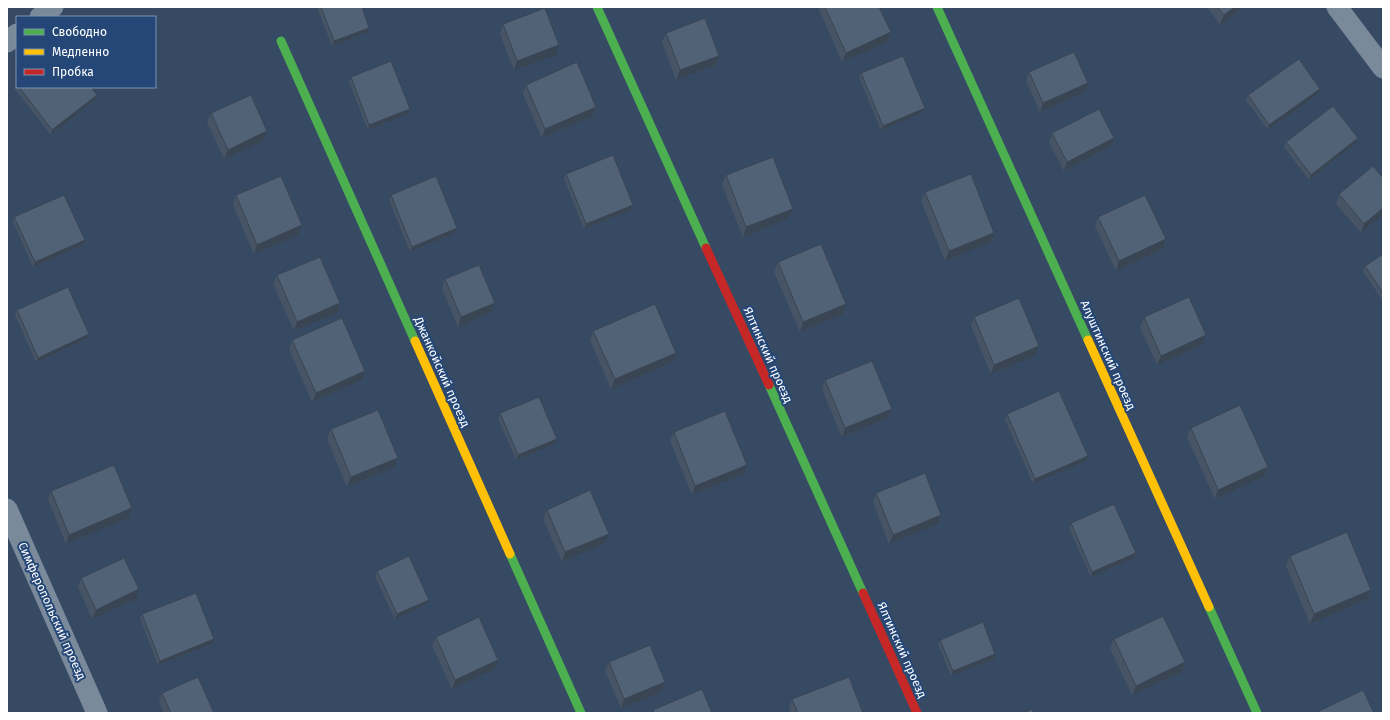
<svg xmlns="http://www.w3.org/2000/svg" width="1390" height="720" font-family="'Fira Sans',sans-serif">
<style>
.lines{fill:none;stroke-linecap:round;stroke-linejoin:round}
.street{stroke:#7b8a9b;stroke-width:21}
.fast{stroke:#4caf50;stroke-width:9}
.slow{stroke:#ffc107;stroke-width:9}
.jam{stroke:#c62828;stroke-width:9}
.wall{fill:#475465}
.shaded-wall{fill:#394553}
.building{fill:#526276;stroke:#394553}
.labels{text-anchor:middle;stroke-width:4;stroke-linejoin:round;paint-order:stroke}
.street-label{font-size:12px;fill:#fff;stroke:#244777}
</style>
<rect width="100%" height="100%" fill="#374a64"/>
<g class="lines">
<g class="street">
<path d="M1337,7L1383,68"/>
<path d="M40,17L53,7"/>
<path d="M7,42L17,34"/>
<path d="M7,509L97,713"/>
</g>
<g class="fast">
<path d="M597,7L706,248"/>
<path d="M937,7L1088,340"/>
<path d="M281,41L415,341"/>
<path d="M769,385L863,593"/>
<path d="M510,554L581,713"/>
<path d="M1209,607L1257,713"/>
</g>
<g class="slow">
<path d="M1088,340L1209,607"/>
<path d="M415,341L510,554"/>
</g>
<g class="jam">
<path d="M706,248L769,385"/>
<path d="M863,593L917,713"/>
</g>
</g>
<g class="wall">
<path d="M317,7H362L368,32L332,46Z"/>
<path d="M818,7H879L891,32L887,42L842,62Z"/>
<path d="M1207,7H1244L1220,25Z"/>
<path d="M503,24L556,55L514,70L500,34Z"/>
<path d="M666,33L716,65L676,80L662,42Z"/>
<path d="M1029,72L1085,92L1040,112L1026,82Z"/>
<path d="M861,73L923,113L881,130L859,77Z"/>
<path d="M351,77L410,109L408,114L368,130L349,82Z"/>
<path d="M17,83V87H91L97,95L95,100L51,135L15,89Z"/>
<path d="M526,85L596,107L593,116L542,138L523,94Z"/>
<path d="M1320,89L1318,94L1268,130L1246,100L1248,95Z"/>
<path d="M211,113L264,141L224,159L207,122Z"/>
<path d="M1052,133L1114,138L1110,147L1064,171L1049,142Z"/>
<path d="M1286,142L1356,143L1309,180L1284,147Z"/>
<path d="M566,174L633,205L631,210L584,229L564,179Z"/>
<path d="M726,175L793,209L789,218L743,237L722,185Z"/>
<path d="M1383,178V214L1361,233L1336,204L1339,194Z"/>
<path d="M925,192L991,242L945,261L921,201Z"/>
<path d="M236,195L302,225L298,235L254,254L233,205Z"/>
<path d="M391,195L457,228L455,233L410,252L389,200Z"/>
<path d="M14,217L85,240L83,245L33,267L13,222Z"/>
<path d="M1098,217L1166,239L1163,249L1116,271L1095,226Z"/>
<path d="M1383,254V301L1363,271L1365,266Z"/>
<path d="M778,262L846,304L843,314L800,332L774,272Z"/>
<path d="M277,275L340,303L337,313L294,331L273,284Z"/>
<path d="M445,279L491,312L458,327L442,289Z"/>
<path d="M17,310L87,339L36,362L15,315Z"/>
<path d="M974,317L1039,346L1035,356L991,374L971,326Z"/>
<path d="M1144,317L1202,345L1157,365L1140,327Z"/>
<path d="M593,331L673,362L611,389L590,340Z"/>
<path d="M292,340L365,371L362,380L312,402L289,349Z"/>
<path d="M825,380L892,409L888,418L842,437L822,389Z"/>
<path d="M500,413L557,439L555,444L516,460L498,418Z"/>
<path d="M1007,414L1086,461L1033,484L1005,419Z"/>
<path d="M1191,428L1268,467L1265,476L1215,499L1187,437Z"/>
<path d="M331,429L394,467L347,487L327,439Z"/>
<path d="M674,432L747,465L744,474L692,495L670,441Z"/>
<path d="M51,491L128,518L66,544L48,500Z"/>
<path d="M876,493L941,515L938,524L889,544L873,502Z"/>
<path d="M547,510L605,543L562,562L543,519Z"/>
<path d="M1071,523L1136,553L1134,558L1091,577L1069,528Z"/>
<path d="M1290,556L1371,590L1368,599L1310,624L1286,566Z"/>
<path d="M377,571L429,600L427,604L395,619L375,576Z"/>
<path d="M81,578L136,599L92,619L78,587Z"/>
<path d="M142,614L212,644L158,665L140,619Z"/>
<path d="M436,637L495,669L452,689L432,646Z"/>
<path d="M1114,639L1185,662L1182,672L1132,695L1110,649Z"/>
<path d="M940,640L995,654L994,659L951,676L938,644Z"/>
<path d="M609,662L662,692L621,708L605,671Z"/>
<path d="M162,693L214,713H164L159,702Z"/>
<path d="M792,699L863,713H791L789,709Z"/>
</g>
<g class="shaded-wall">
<path d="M1235,7H1244L1220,25L1224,15Z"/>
<path d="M369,28L368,32L332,46L334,41Z"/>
<path d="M891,32L887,42L842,62L846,53Z"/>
<path d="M559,45L556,55L514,70L517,61Z"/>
<path d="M719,56L716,65L676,80L680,70Z"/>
<path d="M1088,83L1085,92L1040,112L1043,103Z"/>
<path d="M1320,89L1318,94L1268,130L1269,125Z"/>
<path d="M97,95L95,100L51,135L52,130Z"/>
<path d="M596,107L593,116L542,138L545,129Z"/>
<path d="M925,108L923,113L881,130L883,126Z"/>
<path d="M410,109L408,114L368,130L369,125Z"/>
<path d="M267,131L264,141L224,159L228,150Z"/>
<path d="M1114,138L1110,147L1064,171L1067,162Z"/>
<path d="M1358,138L1356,143L1309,180L1311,175Z"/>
<path d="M633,205L631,210L584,229L586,224Z"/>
<path d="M1383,208V214L1361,233L1364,224Z"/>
<path d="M793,209L789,218L743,237L746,227Z"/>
<path d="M302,225L298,235L254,254L257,245Z"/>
<path d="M457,228L455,233L410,252L412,247Z"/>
<path d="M994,233L991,242L945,261L949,251Z"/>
<path d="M1166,239L1163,249L1116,271L1119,261Z"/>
<path d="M85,240L83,245L33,267L35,262Z"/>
<path d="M340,303L337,313L294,331L297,322Z"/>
<path d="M495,303L491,312L458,327L461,317Z"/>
<path d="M846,304L843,314L800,332L803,322Z"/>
<path d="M89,334L87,339L36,362L38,358Z"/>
<path d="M1206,335L1202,345L1157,365L1161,356Z"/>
<path d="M1039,346L1035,356L991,374L994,365Z"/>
<path d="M676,353L673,362L611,389L615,379Z"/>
<path d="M365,371L362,380L312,402L316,393Z"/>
<path d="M892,409L888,418L842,437L845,428Z"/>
<path d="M557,439L555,444L516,460L518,455Z"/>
<path d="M1088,456L1086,461L1033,484L1035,479Z"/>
<path d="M398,458L394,467L347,487L351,477Z"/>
<path d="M747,465L744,474L692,495L695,486Z"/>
<path d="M1268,467L1265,476L1215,499L1218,490Z"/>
<path d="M132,508L128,518L66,544L69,535Z"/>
<path d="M941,515L938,524L889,544L893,535Z"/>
<path d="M609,534L605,543L562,562L565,552Z"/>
<path d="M1136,553L1134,558L1091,577L1092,572Z"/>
<path d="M139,589L136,599L92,619L96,610Z"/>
<path d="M1371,590L1368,599L1310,624L1314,614Z"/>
<path d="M429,600L427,604L395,619L397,614Z"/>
<path d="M214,639L212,644L158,665L160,661Z"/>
<path d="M995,654L994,659L951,676L953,671Z"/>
<path d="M498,660L495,669L452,689L455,680Z"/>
<path d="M1185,662L1182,672L1132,695L1136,686Z"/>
<path d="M665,682L662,692L621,708L624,699Z"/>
</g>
<g class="building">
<path d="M321,7H362L369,28L334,41Z"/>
<path d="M825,7H879L891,32L846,53Z"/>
<path d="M1217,7H1235L1224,15Z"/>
<path d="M545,8L559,45L517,61L503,24Z"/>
<path d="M705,18L719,56L680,70L666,33Z"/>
<path d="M1074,52L1088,83L1043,103L1029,72Z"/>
<path d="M903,56L925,108L883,126L861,73Z"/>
<path d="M1299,59L1320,89L1269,125L1248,95Z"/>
<path d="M391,61L410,109L369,125L351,77Z"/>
<path d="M577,62L596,107L545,129L526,85Z"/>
<path d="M19,87H91L97,95L52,130Z"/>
<path d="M251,95L267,131L228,150L211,113Z"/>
<path d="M1333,106L1358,138L1311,175L1286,142Z"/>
<path d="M1099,109L1114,138L1067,162L1052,133Z"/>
<path d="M613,155L633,205L586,224L566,174Z"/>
<path d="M773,157L793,209L746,227L726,175Z"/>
<path d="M1373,166L1383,178V208L1364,224L1339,194Z"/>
<path d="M971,174L994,233L949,251L925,192Z"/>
<path d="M281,176L302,225L257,245L236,195Z"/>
<path d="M436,176L457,228L412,247L391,195Z"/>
<path d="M64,195L85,240L35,262L14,217Z"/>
<path d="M1145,195L1166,239L1119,261L1098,217Z"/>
<path d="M821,244L846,304L803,322L778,262Z"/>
<path d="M1383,254V293L1365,266Z"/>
<path d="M320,257L340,303L297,322L277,275Z"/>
<path d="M479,265L495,303L461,317L445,279Z"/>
<path d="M68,287L89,334L38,358L17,310Z"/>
<path d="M1189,297L1206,335L1161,356L1144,317Z"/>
<path d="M1019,298L1039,346L994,365L974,317Z"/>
<path d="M655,304L676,353L615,379L593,331Z"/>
<path d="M342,318L365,371L316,393L292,340Z"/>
<path d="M872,361L892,409L845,428L825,380Z"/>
<path d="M1059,391L1088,456L1035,479L1007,414Z"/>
<path d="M539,397L557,439L518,455L500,413Z"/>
<path d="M1240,405L1268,467L1218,490L1191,428Z"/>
<path d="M378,410L398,458L351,477L331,429Z"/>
<path d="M725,411L747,465L695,486L674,432Z"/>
<path d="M114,465L132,508L69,535L51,491Z"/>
<path d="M925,473L941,515L893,535L876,493Z"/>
<path d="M590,490L609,534L565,552L547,510Z"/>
<path d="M1114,504L1136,553L1092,572L1071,523Z"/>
<path d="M1347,532L1371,590L1314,614L1290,556Z"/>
<path d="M409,556L429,600L397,614L377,571Z"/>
<path d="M124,558L139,589L96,610L81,578Z"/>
<path d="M196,593L214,639L160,661L142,614Z"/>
<path d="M1163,616L1185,662L1136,686L1114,639Z"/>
<path d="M479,617L498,660L455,680L436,637Z"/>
<path d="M983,622L995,654L953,671L940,640Z"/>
<path d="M650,645L665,682L624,699L609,662Z"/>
<path d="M198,677L214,713H171L162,693Z"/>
<path d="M849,677L863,713H798L792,699Z"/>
<path d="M702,689L712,713H654L653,710Z"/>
<path d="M1363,690L1374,713H1315Z"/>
<path d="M1032,709L1034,713H1023Z"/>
</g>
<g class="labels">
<g class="street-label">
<text transform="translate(768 355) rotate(66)" y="4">Ялтинский проезд</text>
<text transform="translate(1108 355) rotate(66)" y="4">Алуштинский проезд</text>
<text transform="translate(442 372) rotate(66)" y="4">Джанкойский проезд</text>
<text transform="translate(52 611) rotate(66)" y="4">Симферопольский проезд</text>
<text transform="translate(902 650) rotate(66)" y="4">Ялтинский проезд</text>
</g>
</g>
<rect width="1390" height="720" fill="none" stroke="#ffffff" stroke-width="16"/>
<rect x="16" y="16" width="140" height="72" fill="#244777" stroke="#7c91ad"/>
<rect x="24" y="29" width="20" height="6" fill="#4caf50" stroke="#7c91ad"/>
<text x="52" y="36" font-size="12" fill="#ffffff">Свободно</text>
<rect x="24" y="49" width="20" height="6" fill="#ffc107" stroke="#7c91ad"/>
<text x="52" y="56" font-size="12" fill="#ffffff">Медленно</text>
<rect x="24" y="69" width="20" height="6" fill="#c62828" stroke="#7c91ad"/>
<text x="52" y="76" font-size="12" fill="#ffffff">Пробка</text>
</svg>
